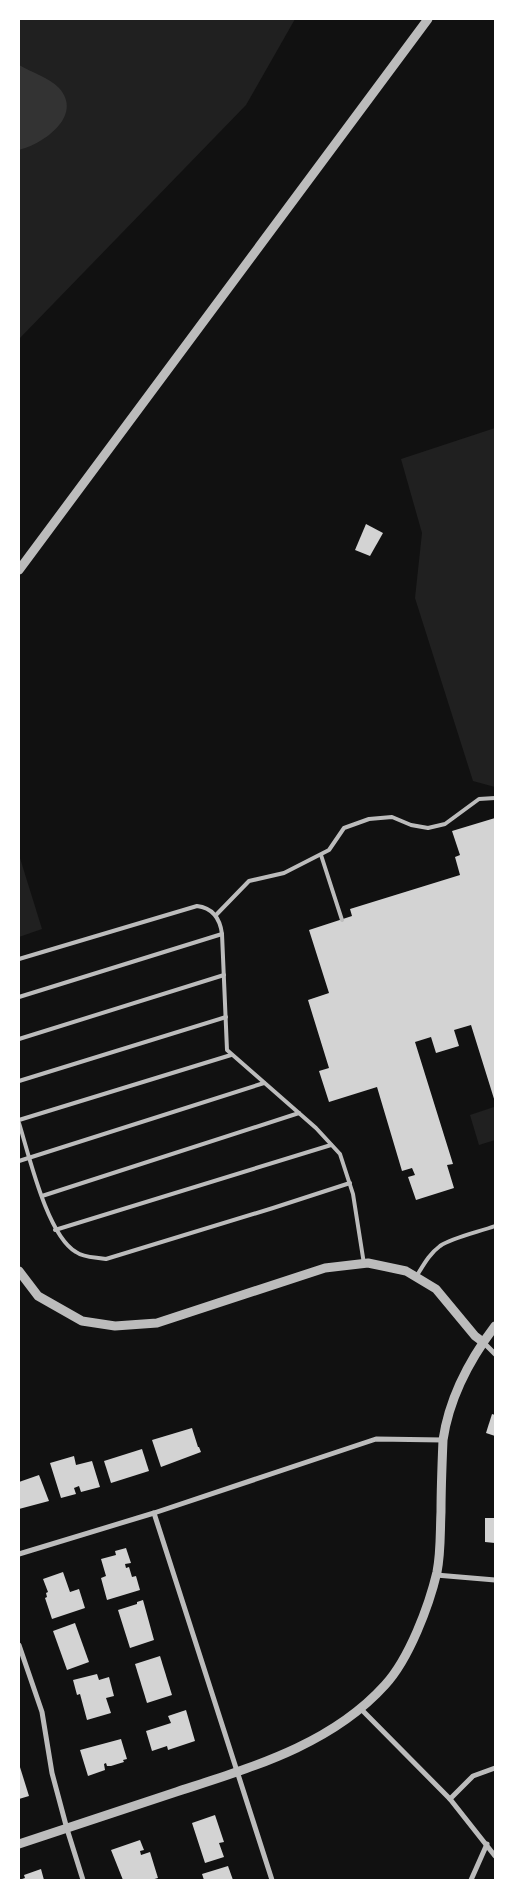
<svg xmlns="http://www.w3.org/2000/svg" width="514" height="1899" font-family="'PT Serif',serif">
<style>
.green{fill:#202020}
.water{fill:#333}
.building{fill:#d3d3d3}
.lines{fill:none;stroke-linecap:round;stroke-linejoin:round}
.service{stroke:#bcbcbc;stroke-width:4}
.minor{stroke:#bcbcbc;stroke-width:5}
.tertiary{stroke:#bcbcbc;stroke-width:9}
</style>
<rect width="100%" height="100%" fill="#111"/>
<g class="green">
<path d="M19,19H295L246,105L19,339Z"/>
<path d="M495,428V787L473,781L415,598L422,533L401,459Z"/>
<path d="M19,855L42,929L19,937Z"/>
<path d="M494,1107L495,1140L479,1145L470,1115Z"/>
</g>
<path class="water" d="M19,65C31,72 50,78 59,88C84,116 43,144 19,150Z"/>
<g class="building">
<path d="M366,524L383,533L370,556L355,550Z"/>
<path d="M495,818V1102L471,1025L454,1030L459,1046L436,1053L431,1037L415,1042L453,1164L447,1165L454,1188L416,1200L408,1177L415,1175L412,1168L402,1171L377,1087L329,1102L319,1071L329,1068L308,1000L329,993L309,930L352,916L350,909L460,875L455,857L460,855L452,831Z"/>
<path d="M492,1414L495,1415V1436L486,1433Z"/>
<path d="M192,1428L198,1447H199L201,1452L161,1467L152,1440Z"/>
<path d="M142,1449L149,1471L111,1483L104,1461Z"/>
<path d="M74,1456L76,1465L92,1461L100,1487L81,1492L79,1486L74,1488L76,1494L61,1498L50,1463Z"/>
<path d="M39,1475L49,1501L19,1509V1482Z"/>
<path d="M485,1518H495V1543L485,1542Z"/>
<path d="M126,1548L131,1563L125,1564L126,1568L129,1567L132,1577L136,1576L140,1590L107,1600L101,1578L106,1576L101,1559L116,1555L115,1551Z"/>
<path d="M63,1572L70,1592L79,1589L85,1608L52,1619L45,1598L47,1597L46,1593L48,1592L43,1579Z"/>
<path d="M143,1600L154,1640L130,1648L118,1610L137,1604V1602Z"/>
<path d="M75,1623L89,1662L67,1670L53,1631Z"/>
<path d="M160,1656L172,1695L147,1703L135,1664Z"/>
<path d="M97,1674L99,1680L109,1677L114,1696L106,1698L111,1713L87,1720L80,1694L77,1695L73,1680Z"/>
<path d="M186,1710L195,1741L168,1750L167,1746L152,1751L146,1731L171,1723L168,1716Z"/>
<path d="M121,1739L127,1759L123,1760L124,1762L111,1766H107L106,1763L104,1764L105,1770L88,1776L80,1750Z"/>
<path d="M19,1764L29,1796L19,1799Z"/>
<path d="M215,1815L224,1842L219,1843L224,1857L205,1863L192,1823Z"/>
<path d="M140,1840L144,1850L140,1851L141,1855L150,1852L158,1878L151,1880H123L111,1850Z"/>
<path d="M228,1866L233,1880H204L202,1874Z"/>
<path d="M41,1869L44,1880H19L25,1878L24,1875Z"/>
</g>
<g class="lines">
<g class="service">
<path d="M321,855L342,920"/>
<path d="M216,915L249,881L284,873L329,850L344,828L369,819L392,817L411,825L428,828L445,824L479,799L495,798"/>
<path d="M19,959L197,906C213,908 220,918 222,934L227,1050L316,1128L340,1154L353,1194L364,1264"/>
<path d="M19,997L222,934"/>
<path d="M19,1039L224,975"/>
<path d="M19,1081L226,1017"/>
<path d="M19,1120L231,1055"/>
<path d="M19,1123C29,1155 47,1235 76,1252C84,1258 96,1257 106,1259L273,1208L350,1183"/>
<path d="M19,1161L264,1083"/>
<path d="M42,1196L299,1113"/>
<path d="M55,1230L331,1145"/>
<path d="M416,1277C423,1266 429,1254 440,1246C453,1237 479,1232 495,1226"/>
</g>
<g class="minor">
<path d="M483,1342L495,1354"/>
<path d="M154,1513L272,1880"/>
<path d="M19,1554L154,1513L376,1439L443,1440"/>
<path d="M436,1575L495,1580"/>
<path d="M19,1645L42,1712L52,1773L67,1829L83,1880"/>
<path d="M360,1708L450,1799L495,1856"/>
<path d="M450,1799L473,1776L495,1768"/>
<path d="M471,1880L487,1844"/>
</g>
<g class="tertiary">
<path d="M19,570L428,19"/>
<path d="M19,1271L38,1296L82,1321L115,1326L157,1323L325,1268L368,1263L406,1271L436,1289L475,1336L483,1342"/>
<path d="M19,1844C70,1827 122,1810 173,1793C249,1768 330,1746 385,1685C409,1659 429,1606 437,1572C441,1552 440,1532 441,1512C441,1488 442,1464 443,1440C449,1399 470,1359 495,1326"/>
</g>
</g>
<rect width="514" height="1899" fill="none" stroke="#ffffff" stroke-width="40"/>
</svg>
